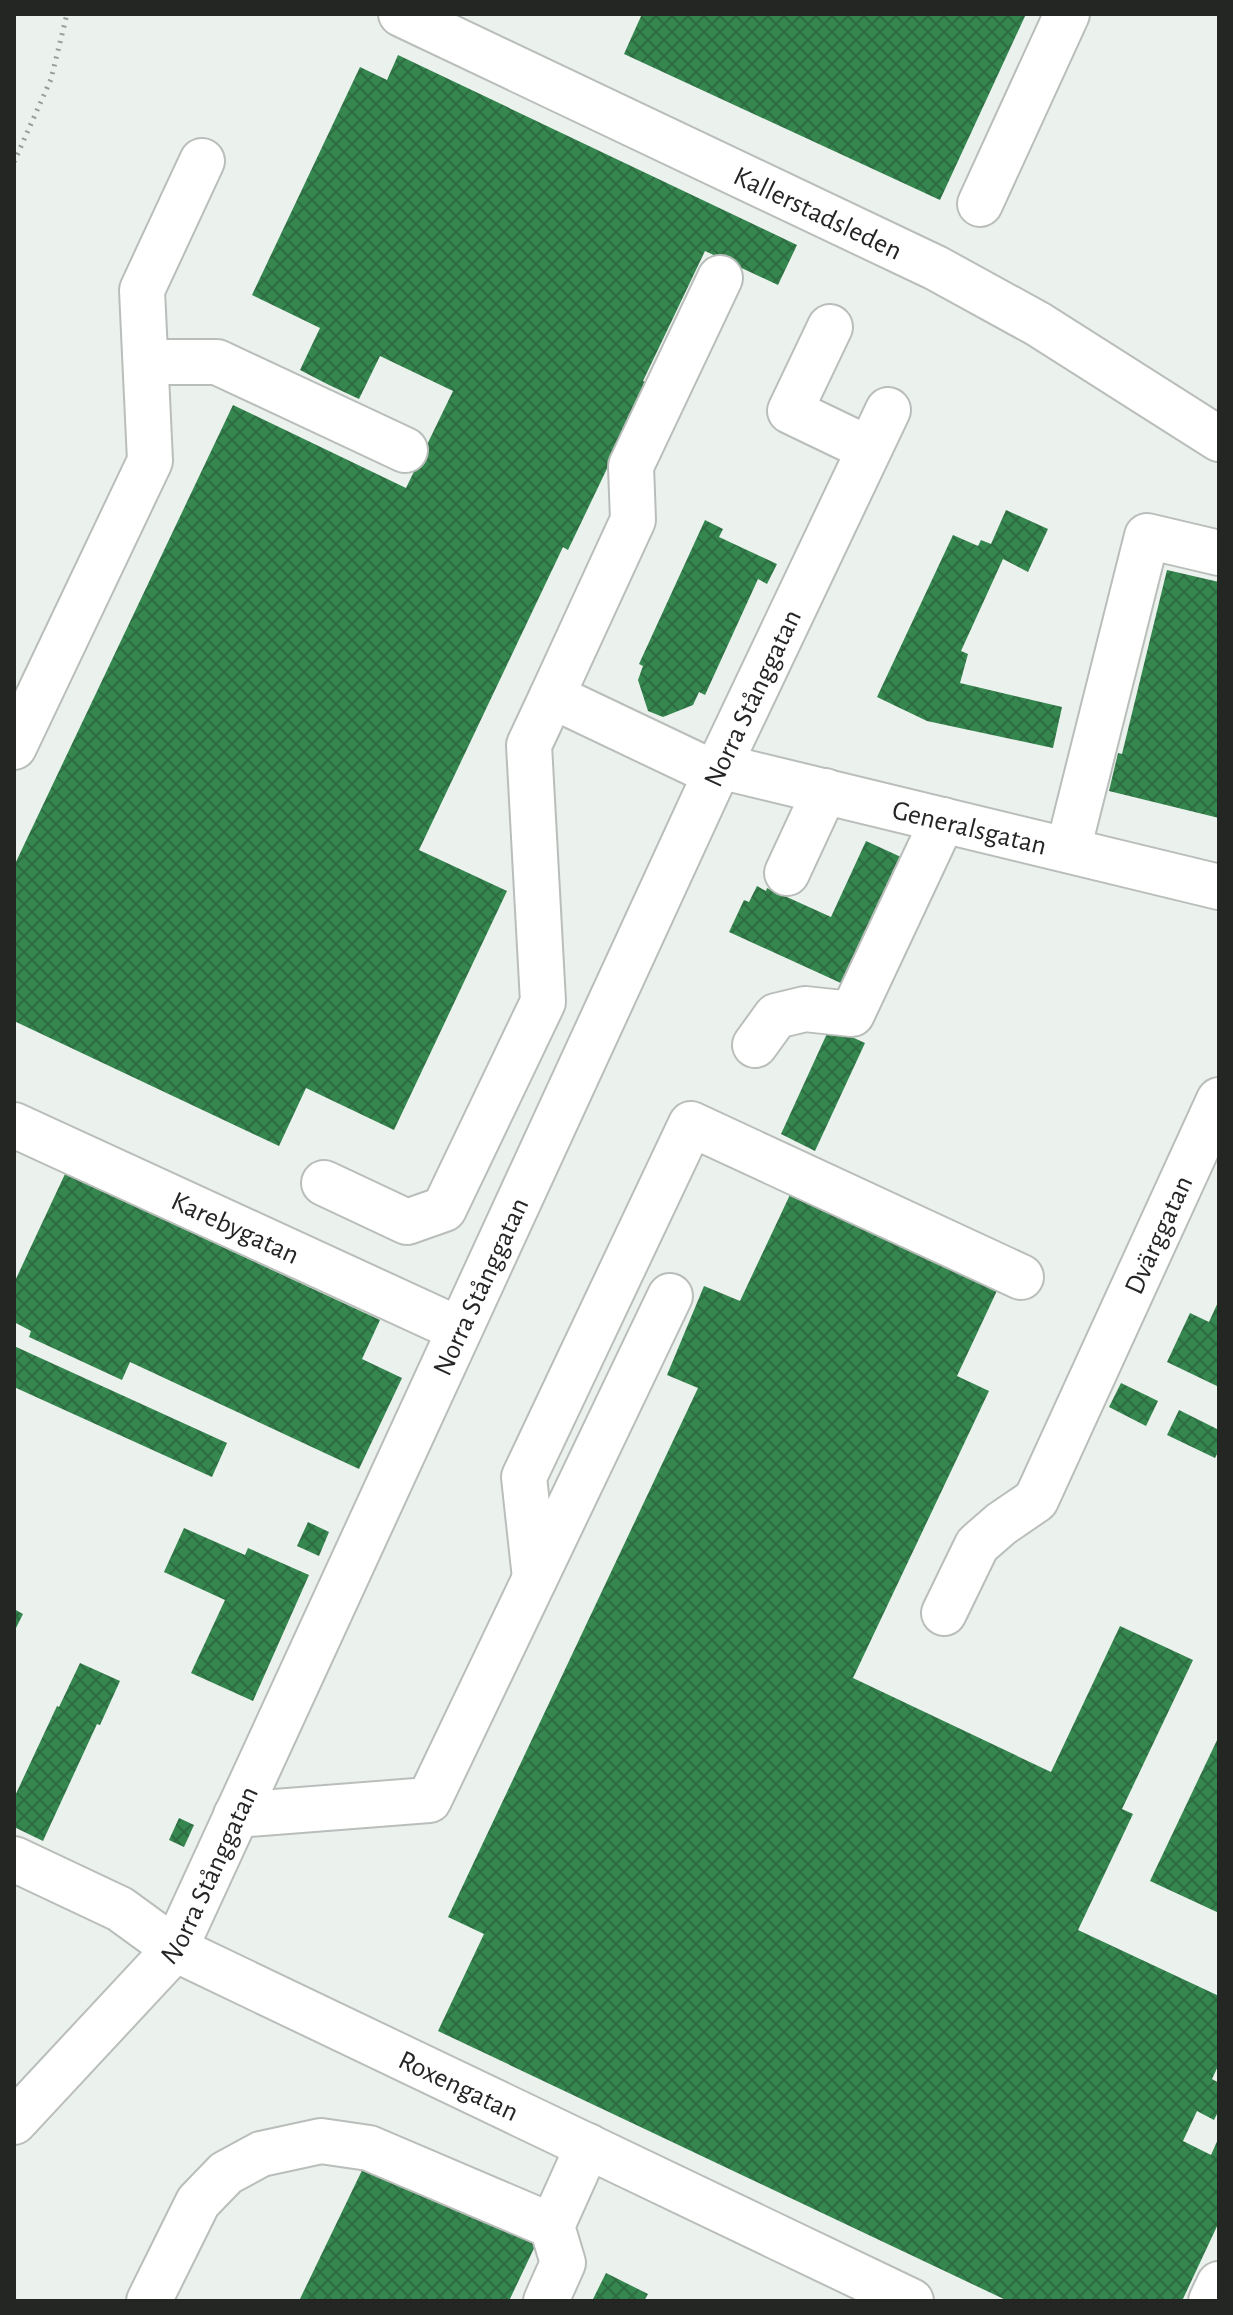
<svg xmlns="http://www.w3.org/2000/svg" width="1233" height="2315" font-family="'Alegreya Sans',sans-serif">
<style>
.building{fill:url(#building-cross-hatch)}
.lines{fill:none;stroke-linecap:round;stroke-linejoin:round}
.minor-casing{stroke:#b9beba;stroke-width:48}
.major-casing{stroke:#b9beba;stroke-width:48}
.path{stroke:#999e9a;stroke-width:5;stroke-dasharray:2 6;stroke-linecap:butt}
.minor{stroke:#fff;stroke-width:44}
.major{stroke:#fff;stroke-width:44}
.labels{text-anchor:middle;stroke-width:6;stroke-linejoin:round;paint-order:stroke}
.street-label{font-size:28px;fill:#242624;stroke:#fff}
</style>
<defs>
<pattern id="building-cross-hatch" width="8" height="8" patternUnits="userSpaceOnUse" patternTransform="scale(2)"><rect width="8" height="8" fill="#35864f"/><path d="M0 0l8 8M0 8l8-8" fill="none" stroke="#2d6d41"/></pattern>
</defs>
<rect width="100%" height="100%" fill="#ebf1ec"/>
<g class="building">
<path d="M642,14H1026L940,200L624,54Z"/>
<path d="M398,55L797,245L778,285L705,251L643,381L648,383L568,550L563,547L419,850L507,891L394,1130L306,1088L279,1146L14,1021V866L233,405L406,488L453,391L380,356L359,399L329,385L300,370L320,328L252,295L360,67L387,80Z"/>
<path d="M1006,510L1048,529L1028,572L1003,559L961,651L968,654L960,683L1062,707L1053,748L927,721L877,697L953,535L978,546L981,540L991,544Z"/>
<path d="M705,520L723,529L719,537L777,564L767,584L758,579L705,695L699,692L693,705L663,717L648,711L638,680L643,666L639,664Z"/>
<path d="M1167,570L1219,582V818L1109,791L1118,753L1122,754Z"/>
<path d="M866,841L901,857L843,984L729,932L744,900L749,902L757,886L766,891L767,888L831,917Z"/>
<path d="M830,1027L865,1043L815,1151L781,1134Z"/>
<path d="M65,1174L380,1320L362,1359L402,1378L359,1469L130,1362L122,1380L29,1337L31,1331L14,1322V1283Z"/>
<path d="M796,1182L1002,1280L957,1376L989,1391L853,1678L1051,1772L1120,1626L1193,1660L1122,1809L1133,1814L1078,1930L1219,1996V2064L1212,2079L1219,2083V2110L1214,2120L1197,2111L1183,2141L1211,2155L1219,2137V2222L1182,2301H1008L438,2031L484,1934L448,1917L698,1388L667,1375L704,1286L740,1301Z"/>
<path d="M1219,1300V1387L1167,1362L1190,1313L1209,1322Z"/>
<path d="M14,1346L227,1443L212,1477L14,1387Z"/>
<path d="M1121,1383L1158,1401L1146,1426L1109,1407Z"/>
<path d="M1179,1410L1219,1430V1450L1215,1458L1167,1435Z"/>
<path d="M308,1522L329,1532L319,1556L297,1546Z"/>
<path d="M184,1528L245,1555L248,1548L309,1575L253,1701L191,1673L225,1600L164,1572Z"/>
<path d="M14,1609L23,1614L14,1632Z"/>
<path d="M80,1663L120,1681L100,1725L97,1724L43,1841L14,1827V1798L57,1706L59,1707Z"/>
<path d="M1219,1736V1913L1150,1881Z"/>
<path d="M179,1818L194,1825L184,1847L169,1840Z"/>
<path d="M367,2160L537,2242L509,2301H299Z"/>
<path d="M606,2273L648,2294L644,2301H592Z"/>
</g>
<g class="lines">
<defs>
<g id="minor">
<path d="M980,204L1067,14"/>
<path d="M830,327L790,411L869,449"/>
<path d="M146,362H217L405,450"/>
<path d="M14,747L150,461L142,290L202,161"/>
<path id="s1" d="M719,766L1219,887"/>
<path d="M716,774L552,696L633,520L631,466L720,278"/>
<path d="M1068,850L1147,536L1219,553"/>
<path d="M787,873L825,791"/>
<path d="M755,1045L776,1016L805,1009L852,1014L943,820"/>
<path id="s2" d="M14,1125L458,1329"/>
<path d="M324,1183L407,1222L444,1209L543,1002L529,745L552,696"/>
<path d="M535,1578L524,1477L691,1124L1021,1277"/>
<path id="s3" d="M944,1613L977,1545L1001,1524L1036,1500L1219,1100"/>
<path d="M236,1815L429,1800L670,1296"/>
<path id="s4" d="M14,1859L120,1909L175,1949L911,2301"/>
<path id="s5" d="M14,2122L175,1949L719,766L888,410"/>
<path d="M149,2301L198,2202L226,2173L261,2154L321,2141L369,2148L552,2226"/>
<path d="M546,2301L563,2263L552,2226L588,2146"/>
<path d="M1211,2301L1219,2284"/>
</g>
<g id="major">
<path id="s6" d="M401,14L936,268L1038,324L1219,439"/>
</g>
</defs>
<use href="#minor" class="minor-casing"/>
<use href="#major" class="major-casing"/>
<path class="path" d="M14,162L51,79L67,14"/>
<use href="#minor" class="minor"/>
<use href="#major" class="major"/>
</g>
<g class="labels">
<g class="street-label">
<text dy="10" stroke="none"><textPath href="#s6" startOffset="462">Kallerstadsleden</textPath></text>
<text dy="10" stroke="none"><textPath href="#s5" startOffset="1614">Norra Stånggatan</textPath></text>
<text dy="10" stroke="none"><textPath href="#s1" startOffset="258">Generalsgatan</textPath></text>
<text dy="10" stroke="none"><textPath href="#s2" startOffset="244">Karebygatan</textPath></text>
<text dy="10" stroke="none"><textPath href="#s3" startOffset="442">Dvärggatan</textPath></text>
<text dy="10" stroke="none"><textPath href="#s5" startOffset="966">Norra Stånggatan</textPath></text>
<text dy="10" stroke="none"><textPath href="#s5" startOffset="318">Norra Stånggatan</textPath></text>
<text dy="10" stroke="none"><textPath href="#s4" startOffset="500">Roxengatan</textPath></text>
</g>
</g>
<rect width="1233" height="2315" fill="none" stroke="#242624" stroke-width="32"/>
</svg>
